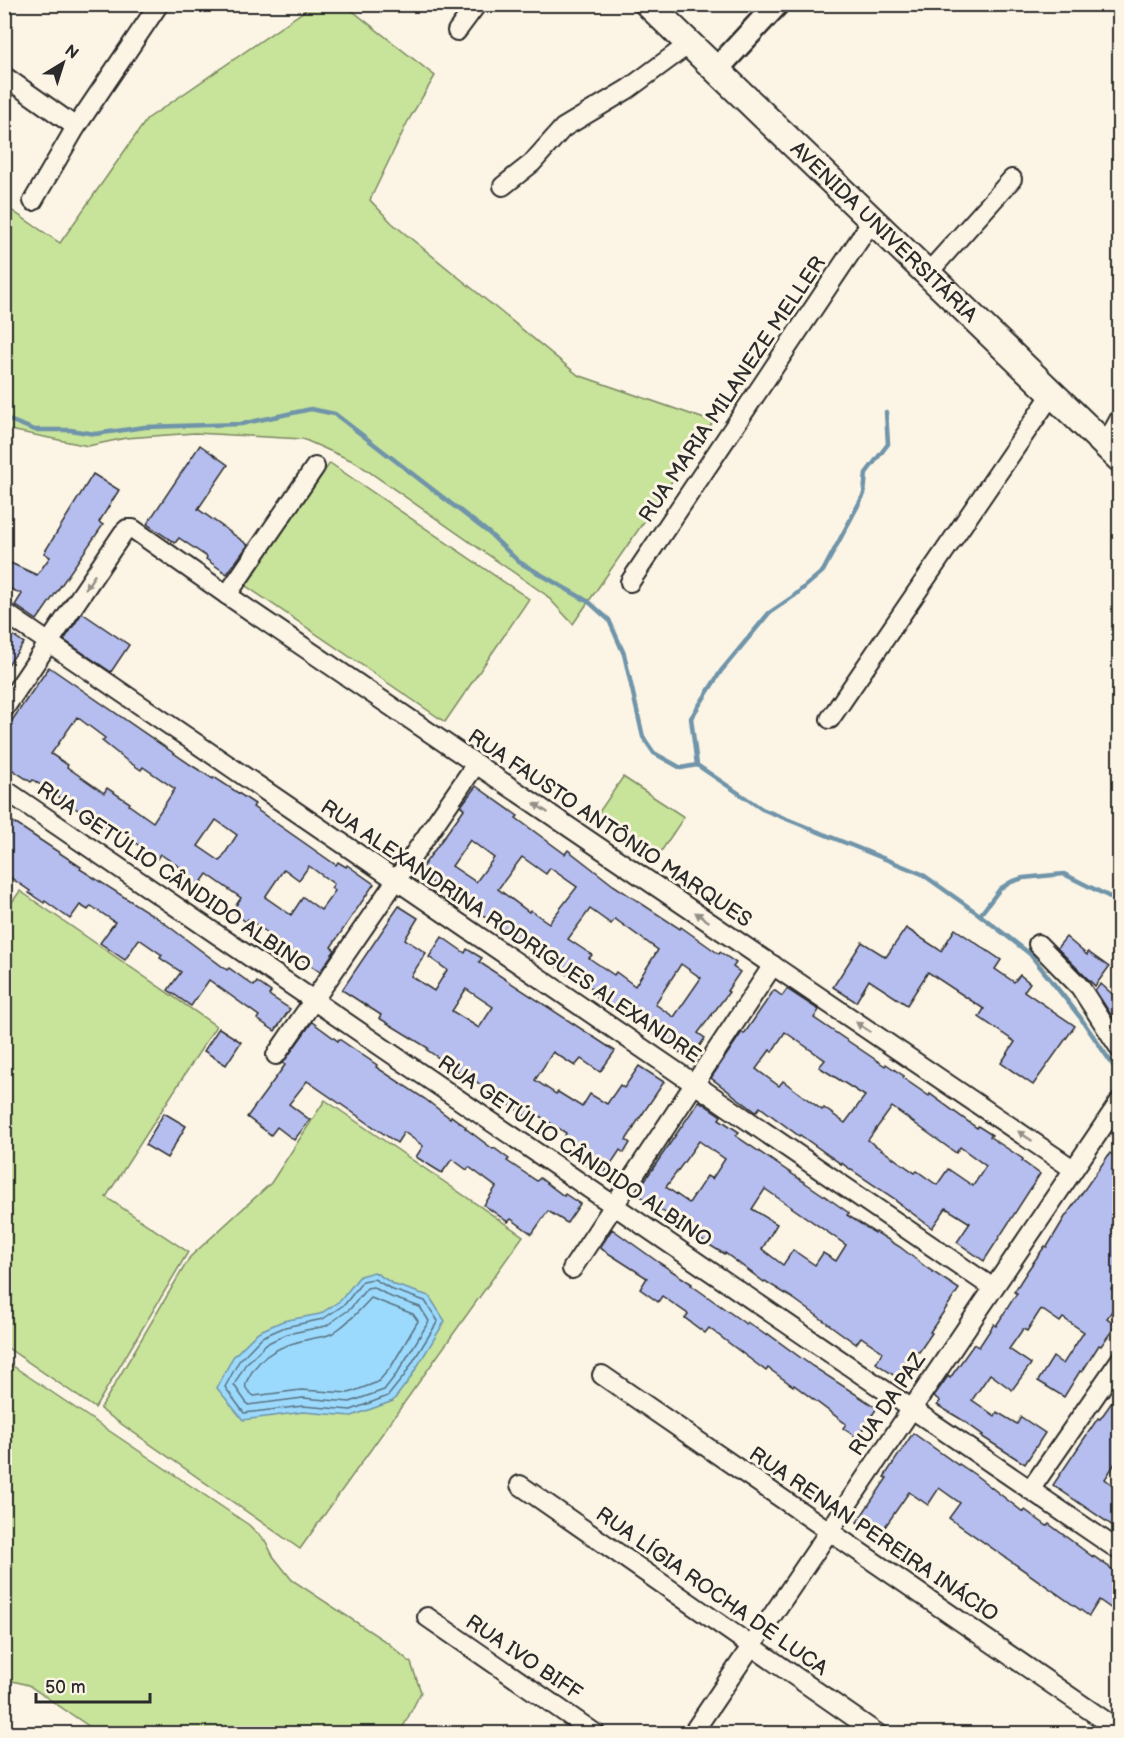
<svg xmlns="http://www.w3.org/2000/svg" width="1124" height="1738" font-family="'Balsamiq Sans',sans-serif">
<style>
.green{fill:#c8e39a;stroke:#7a8762;stroke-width:1.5}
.water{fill:#9cdafd;stroke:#6f94a9;stroke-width:1.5}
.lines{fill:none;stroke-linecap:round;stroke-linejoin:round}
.shore{stroke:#58717f;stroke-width:1.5}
.stream{stroke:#6f94a9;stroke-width:4.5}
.building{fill:#b5beef;stroke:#2b2b2b;stroke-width:1.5;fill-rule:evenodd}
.minor-casing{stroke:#2b2b2b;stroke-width:22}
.tertiary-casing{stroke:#2b2b2b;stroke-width:27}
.secondary-casing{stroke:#2b2b2b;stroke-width:30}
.minor{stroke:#fcf5e5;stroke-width:18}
.tertiary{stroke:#fcf5e5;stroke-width:22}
.secondary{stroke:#fcf5e5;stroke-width:26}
.oneway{fill:#949088}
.labels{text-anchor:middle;stroke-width:6;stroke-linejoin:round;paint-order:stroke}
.street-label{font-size:21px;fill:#2b2b2b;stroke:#fcf5e5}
</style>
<rect width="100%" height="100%" fill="#fcf5e5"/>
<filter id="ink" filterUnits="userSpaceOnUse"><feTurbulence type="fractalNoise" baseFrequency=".0167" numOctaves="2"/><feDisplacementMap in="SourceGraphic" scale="12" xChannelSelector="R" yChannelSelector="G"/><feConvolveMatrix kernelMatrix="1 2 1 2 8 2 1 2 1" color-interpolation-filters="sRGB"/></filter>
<g filter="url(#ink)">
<g class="green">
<path d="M313,5H345L435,76L408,121L370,200L392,223L578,375L713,422L573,624L546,595L355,462L303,439L195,433L126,438L88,446L5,429V206L60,243L147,119Z"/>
<path d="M330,463L529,599L445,722L246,586Z"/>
<path d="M623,777L684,817L658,856L597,815Z"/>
<path d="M20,891L216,1026L106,1197L188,1252L95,1408L5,1346L4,913Z"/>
<path d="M325,1100L523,1236L300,1549L100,1409L190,1257L271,1183Z"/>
<path d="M4,1360L249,1525L266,1542L273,1556L292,1580L388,1643L411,1663L421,1692L400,1733H99L28,1685L5,1679Z"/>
</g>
<path class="water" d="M374,1272L395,1285L429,1296L445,1321L409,1380L393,1401L352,1416L303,1412L243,1420L217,1388L233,1357L258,1332L283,1321L320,1314L341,1300L360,1276Z"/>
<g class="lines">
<g class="shore">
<path d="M374,1279L393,1290L425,1301L438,1321L404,1376L388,1396L351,1410L303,1406L244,1413L225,1387L239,1361L262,1337L285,1327L323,1319L345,1304L363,1281Z"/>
<path d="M373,1287L391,1297L420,1307L429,1321L398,1372L384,1390L350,1402L303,1398L248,1405L234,1385L245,1365L266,1344L287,1334L326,1326L350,1309L367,1288Z"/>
<path d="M371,1298L413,1314L418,1321L391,1367L378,1382L349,1393L301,1390L254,1396C245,1389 243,1387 249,1377C261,1353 285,1344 310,1339C318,1337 326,1337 333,1333C348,1323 359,1311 371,1298Z"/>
</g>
<g class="stream">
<path d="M886,412L888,444L866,473L864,494L823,571L794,596L769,613L721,671L691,718L697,765L762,809L922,874L980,915L1030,954L1080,1017L1117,1071"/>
<path d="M4,418L35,430H70L95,434L145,427L241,424L311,409L335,414L489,533L519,562L589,602L609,620L624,654L643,737L654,753L681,768L697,765"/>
<path d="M980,915L1000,889L1011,882L1023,878L1064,874L1120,902"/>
</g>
</g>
<g class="building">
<path d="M200,445L228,465L198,509L248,545L227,574L206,559L207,557L179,538L175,543L147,524Z"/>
<path d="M93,474L119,490L99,522L103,525L37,620L15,605L22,594L4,586V560L37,575L50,557L44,553Z"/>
<path d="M82,613L129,645L111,672L64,640Z"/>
<path d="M4,629L24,643L4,670Z"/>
<path d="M49,667L191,765L213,779L214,777L255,804L253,807L336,865L338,862L346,867L347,865L374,884L331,947L335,950L320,972L274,940L275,938L248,919L246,922L232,911L241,898L207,874L198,887L183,877L187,872L160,854L157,859L114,827L111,832L33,780L31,782L4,764V732ZM77,717L105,738L102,741L126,760L141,770L143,767L175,789L153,822L129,805L130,803L107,788L104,793L67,767L68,765L51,754ZM216,820L237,835L220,861L198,846ZM309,866L334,884L331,888L335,891L321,910L303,897L291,915L265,897L284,869L299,880Z"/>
<path d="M476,786L518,816L516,818L565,854L568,850L613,885L680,929L681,927L719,954L720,952L736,963L733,967L740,972L727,991L729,992L698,1033L705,1038L690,1060L614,1006L612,1010L597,998L600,994L576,977L575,980L485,917L462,902L458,909L444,899L448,894L418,873L464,809L461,806ZM470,840L494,858L476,882L452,866ZM522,857L546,874L550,868L577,887L549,923L530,910L529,912L498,889ZM590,909L611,924L615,919L658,950L635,986L616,972L614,975L589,958L592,955L568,939ZM681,964L701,978L674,1017L655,1004Z"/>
<path d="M4,816L81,867L80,869L159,919L227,970L229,968L254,986L257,982L271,992L269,995L290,1009L275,1031L257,1019L259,1016L209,980L191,1006L168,990L181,972L160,958L162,955L139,939L125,960L100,943L115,922L91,906L88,910L80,905L70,919L45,901L44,903L29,893L30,891L4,873Z"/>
<path d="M399,906L418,918L405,939L426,953L411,976L434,991L447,970L429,957L442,937L465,953L467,949L482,958L479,962L615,1051L600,1072L581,1059L575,1066L553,1052L535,1080L556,1094L558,1092L582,1107L590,1094L607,1104L620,1085L624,1088L639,1066L664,1082L633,1128H634L626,1140L630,1143L624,1153L620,1150L603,1176L576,1159L582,1149L564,1138L566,1133L538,1115L534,1122L471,1078L470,1079L427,1050L428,1048L379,1018L381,1015L342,990ZM466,989L493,1007L479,1028L452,1011Z"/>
<path d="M906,928L941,951L955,929L1001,960L995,969L1014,982L1020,975L1030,983L1024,991L1075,1026L1033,1085L1001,1063L1015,1042L979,1017L984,1009L928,972L907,1005L869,980L856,1002L833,987L862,942L886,957Z"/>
<path d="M1066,937L1087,955L1088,952L1109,967L1095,986L1057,948Z"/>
<path d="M1101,984L1119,1000V1027L1095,990Z"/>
<path d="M787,989L819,1010L814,1018L885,1066L886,1064L904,1076L903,1078L929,1096L930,1094L977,1128L978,1126L992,1135L990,1137L1023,1159L1022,1161L1040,1174L984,1261L957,1242L970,1223L946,1208L932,1228L896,1201V1200L841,1163V1164L800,1135L799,1136L760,1107L756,1112L711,1078L742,1032L744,1034L774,990L782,996ZM785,1032L825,1060L819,1067L865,1096L845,1123L824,1108L822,1110L783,1081L779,1086L756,1069L770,1050L772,1052ZM892,1107L956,1153L960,1147L986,1166L973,1186L948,1169L937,1185L917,1171L915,1173L868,1140Z"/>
<path d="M312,1022L338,1041L339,1039L377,1065L376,1067L425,1099L450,1118L451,1116L466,1127L465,1128L493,1149L494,1148L509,1159L507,1161L537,1181L540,1178L564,1196L565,1194L580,1204L567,1223L548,1211L532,1234L511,1219L508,1222L484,1205L496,1187L469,1167L467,1170L452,1159L442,1173L416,1157L423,1146L404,1132L397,1143L307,1081L289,1104L310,1120L294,1140L277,1127L271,1135L247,1117L285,1065L283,1063Z"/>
<path d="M219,1028L241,1042L226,1065L204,1051Z"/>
<path d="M699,1101L721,1116L719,1119L739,1132L736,1136L832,1201L849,1213L847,1215L875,1233L876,1232L900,1247L927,1268L959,1289L930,1332L932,1333L919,1352L917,1351L899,1379L876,1363L883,1352L861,1337L856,1344L794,1299L765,1281L764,1282L725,1253L724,1254L695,1236L694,1238L675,1225L677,1221L636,1193ZM699,1141L725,1159L712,1179L707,1176L689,1203L666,1187ZM765,1189L846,1245L836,1261L823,1253L815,1265L793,1250L783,1265L762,1249L777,1224L752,1209Z"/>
<path d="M164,1113L186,1126L167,1158L145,1145Z"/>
<path d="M1110,1153L1119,1159V1277L1111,1289L1119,1295V1301L1107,1318L1116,1325L1101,1346L1099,1345L1082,1372L1080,1371L1064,1397L1038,1381L1053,1357L1063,1364L1084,1332L1063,1318L1060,1322L1041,1309L1027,1331L1023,1329L1009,1349L1031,1364L1012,1390L990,1374L972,1400L995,1416L997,1412L1017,1424L1021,1417L1045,1433L1025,1464L981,1436L983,1435L959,1418L937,1405L940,1401L934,1396L948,1376L950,1378L974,1344L979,1347L994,1324L996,1326L1017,1293L1014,1292L1028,1270L1045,1246L1047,1247L1065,1217Z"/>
<path d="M612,1229L658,1262L692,1284L691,1285L746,1324L747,1322L767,1336L768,1334L812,1366L877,1408L857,1438L843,1428L846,1424L794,1385L793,1386L768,1368L766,1371L709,1328L705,1333L685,1318L688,1314L662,1296L658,1302L640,1289L647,1278L600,1248Z"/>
<path d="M1112,1402L1119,1407V1457L1105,1479L1119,1490V1530L1053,1485L1098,1418L1100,1419Z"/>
<path d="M913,1433L958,1465L959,1464L974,1474L1023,1512L1025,1510L1047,1526L1049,1524L1093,1557V1556L1119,1574V1614L1099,1600L1089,1616L949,1518L960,1503L939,1488L928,1505L909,1492L878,1537L857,1522L887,1478L884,1477Z"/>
</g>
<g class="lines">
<defs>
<g id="minor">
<path d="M457,31L477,4"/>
<path d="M4,76L76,127"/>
<path d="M503,186L532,163L563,128L628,89L689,44"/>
<path d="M33,201L76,127L159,4"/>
<path d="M927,274L1012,179"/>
<path d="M1105,445L1120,418"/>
<path d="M630,582L872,221"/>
<path d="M227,595L315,467"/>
<path d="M4,612L993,1288"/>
<path d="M4,709L123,533L127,529H133L227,595L1073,1169"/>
<path d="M830,719L1052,394"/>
<path d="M4,789L1120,1551"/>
<path d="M1038,944L1080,987L1120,1049"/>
<path d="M276,1055L476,764"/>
<path d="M572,1269L773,965"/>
<path d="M602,1375L1120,1731"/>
<path d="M520,1485L878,1734"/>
<path d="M1030,1490L1120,1360"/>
<path d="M427,1617L596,1734"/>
<path d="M692,1734L1120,1101"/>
</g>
<path id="tertiary" d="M716,70L777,4"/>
<g id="secondary">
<path id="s1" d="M648,4L1120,459"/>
</g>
</defs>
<use href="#minor" class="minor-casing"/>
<use href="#tertiary" class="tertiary-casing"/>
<use href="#secondary" class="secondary-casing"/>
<use href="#minor" class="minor"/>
<use href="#tertiary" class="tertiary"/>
<use href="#secondary" class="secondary"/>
</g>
<defs><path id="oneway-solid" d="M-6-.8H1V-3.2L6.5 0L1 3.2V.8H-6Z" transform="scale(1.5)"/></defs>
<g class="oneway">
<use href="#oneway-solid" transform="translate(90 582) rotate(124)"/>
<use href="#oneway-solid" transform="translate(541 808) rotate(-146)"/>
<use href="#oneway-solid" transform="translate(702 917) rotate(-146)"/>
<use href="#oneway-solid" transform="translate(863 1027) rotate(-146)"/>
<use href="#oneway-solid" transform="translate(1025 1136) rotate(-146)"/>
</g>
</g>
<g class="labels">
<g class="street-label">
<text dy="7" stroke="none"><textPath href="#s1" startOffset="328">AVENIDA UNIVERSITÁRIA</textPath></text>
<text transform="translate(732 389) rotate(-56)" y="7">RUA MARIA MILANEZE MELLER</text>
<text transform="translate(610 828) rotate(34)" y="7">RUA FAUSTO ANTÔNIO MARQUES</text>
<text transform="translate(174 877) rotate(34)" y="7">RUA GETÚLIO CÂNDIDO ALBINO</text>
<text transform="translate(511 931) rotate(34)" y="7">RUA ALEXANDRINA RODRIGUES ALEXANDRE</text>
<text transform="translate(575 1151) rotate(34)" y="7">RUA GETÚLIO CÂNDIDO ALBINO</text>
<text transform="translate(887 1404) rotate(-56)" y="7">RUA DA PAZ</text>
<text transform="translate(874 1534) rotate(34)" y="7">RUA RENAN PEREIRA INÁCIO</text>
<text transform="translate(712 1591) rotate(35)" y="7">RUA LÍGIA ROCHA DE LUCA</text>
<text transform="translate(524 1657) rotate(34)" y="7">RUA IVO BIFF</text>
</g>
</g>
<rect width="1124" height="1738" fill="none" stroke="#fcf5e5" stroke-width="24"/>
<rect x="12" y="12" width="1100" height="1714" fill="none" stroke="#2b2b2b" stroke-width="2" filter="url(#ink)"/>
<g transform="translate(63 63) rotate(38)" stroke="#fcf5e5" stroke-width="4.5" paint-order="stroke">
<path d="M0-4.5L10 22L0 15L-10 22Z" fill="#2b2b2b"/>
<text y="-9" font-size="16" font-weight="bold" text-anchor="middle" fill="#2b2b2b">N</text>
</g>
<path d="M36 1693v9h114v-9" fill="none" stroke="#2b2b2b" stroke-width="3"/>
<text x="45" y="1693" font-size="18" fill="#2b2b2b" stroke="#fcf5e5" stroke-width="4.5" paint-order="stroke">50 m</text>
</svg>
